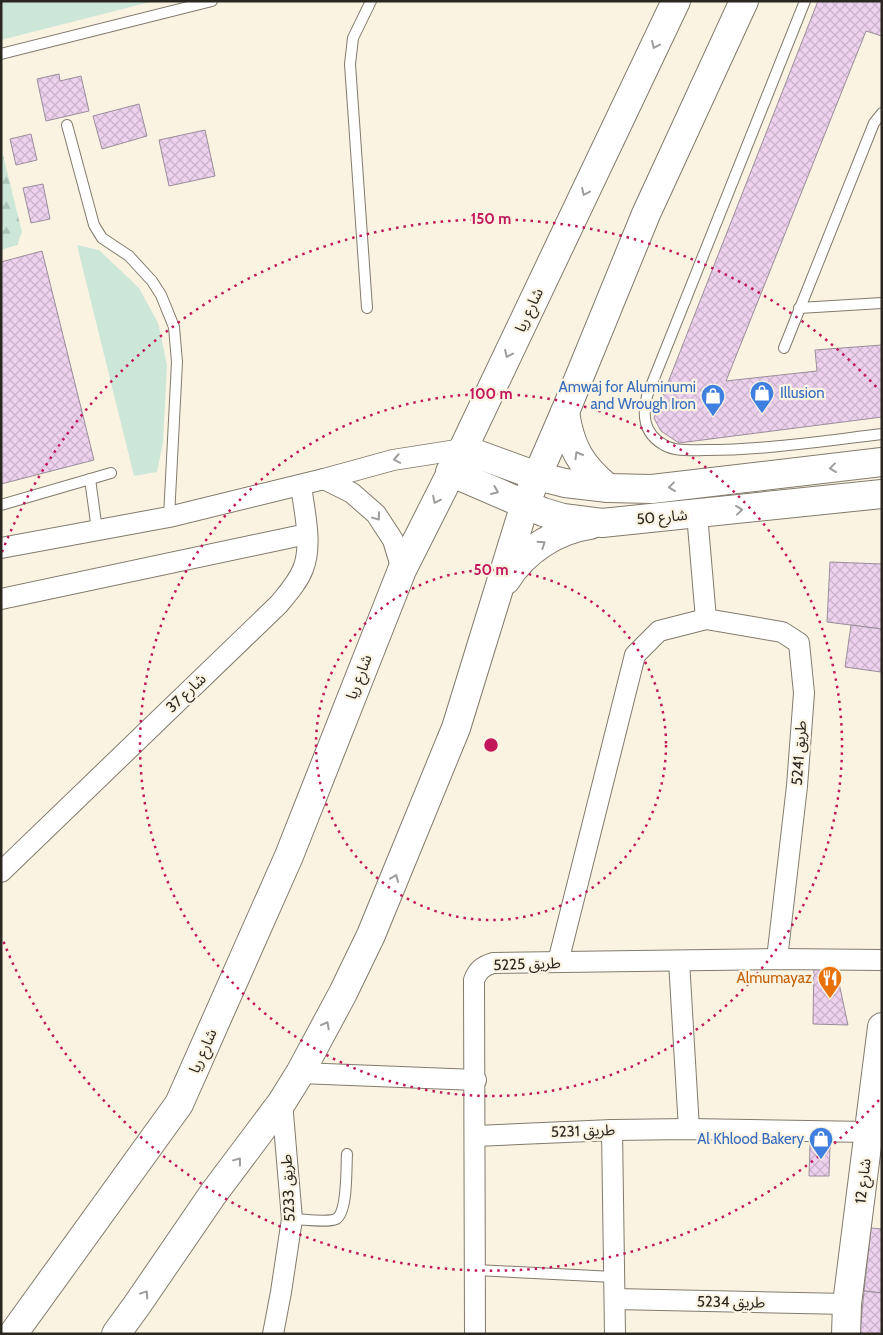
<svg xmlns="http://www.w3.org/2000/svg" width="883" height="1335" font-family="Cabin,'Noto Sans Arabic',sans-serif">
<style>
.green{fill:#cce6d8}
.forest{fill:url(#forest-firs)}
.building{fill:url(#building-cross-hatch);stroke:#9b8e9b}
.lines{fill:none;stroke-linecap:round;stroke-linejoin:round}
.lane-casing{stroke:#827b6c;stroke-width:12}
.street-casing{stroke:#827b6c;stroke-width:22}
.secondary-casing{stroke:#827b6c;stroke-width:30}
.lane{stroke:#fff;stroke-width:10}
.street{stroke:#fff;stroke-width:20}
.secondary{stroke:#fff;stroke-width:28}
.oneway{stroke:#9f9d9b}
.ring{fill:none;stroke:#c2185b;stroke-width:2.5;stroke-dasharray:2.5 5}
.labels{text-anchor:middle;stroke-width:4.5;stroke-linejoin:round;paint-order:stroke}
.street-label{font-size:15px;fill:#2a2620;stroke:#fbf3e2}
.shop-label{font-size:15px;fill:#366cbe;stroke:#fbf3e2;text-anchor:end}
.food-label{font-size:15px;fill:#c56008;stroke:#fbf3e2;text-anchor:end}
.centre{fill:#c2185b;stroke:#fbf3e2;stroke-width:2.5}
.ring-label{font-size:15px;text-anchor:middle;font-weight:bold;fill:#c2185b;stroke:#fbf3e2;stroke-width:4.5;stroke-linejoin:round;paint-order:stroke}
</style>
<defs>
<pattern id="forest-firs" width="22" height="20" patternUnits="userSpaceOnUse" patternTransform="scale(1.25)"><rect width="22" height="20" fill="#cce6d8"/><path d="M5 1l3.5 6h-7zM16 11l3.5 6h-7z" fill="#afc5b9"/></pattern>
<pattern id="building-cross-hatch" width="8" height="8" patternUnits="userSpaceOnUse" patternTransform="scale(1.25)"><rect width="8" height="8" fill="#edd1ee"/><path d="M0 0l8 8M0 8l8-8" fill="none" stroke="#cbb3cc"/></pattern>
</defs>
<rect width="100%" height="100%" fill="#fbf3e2"/>
<g class="green">
<path d="M1,1H154L1,40Z"/>
<path d="M77,245L99,250L139,288L158,323L167,365L163,442L157,472L134,476Z"/>
</g>
<path class="forest" d="M1,147L22,232L17,245L1,250Z"/>
<g class="building">
<path d="M818,1H882V36L866,31L726,381L817,371L815,350L882,345V417L679,443L661,431L654,418Z"/>
<path d="M59,74L60,81L81,76L89,111L46,121L37,79Z"/>
<path d="M139,104L147,136L102,149L93,116Z"/>
<path d="M205,130L215,176L169,186L159,140Z"/>
<path d="M31,134L37,160L16,165L10,139Z"/>
<path d="M43,184L50,219L31,223L23,188Z"/>
<path d="M42,251L94,460L1,484V262Z"/>
<path d="M830,562L882,564V629L827,622Z"/>
<path d="M851,625L882,629L881,672L845,667Z"/>
<path d="M814,960H834L848,1025L813,1024Z"/>
<path d="M810,1144H830L829,1176H809Z"/>
<path d="M871,1228L882,1229V1293L864,1291Z"/>
<path d="M864,1291L882,1293V1334H860Z"/>
</g>
<g class="lines">
<defs>
<g id="lane">
<path d="M805,1L647,396C642,416 644,434 664,445C676,452 692,450 706,450C765,450 823,441 882,434"/>
<path d="M1,54L212,1"/>
<path d="M67,125L94,225L102,238L129,256L152,281L161,295L174,327L177,362L169,517"/>
<path d="M367,308L350,64L353,38L371,1"/>
<path d="M799,308L882,303"/>
<path d="M784,348L874,123L882,113"/>
<path d="M90,479L97,530"/>
<path d="M1,505L111,473"/>
<path d="M292,1219C303,1219 327,1223 336,1219C348,1212 346,1168 347,1154"/>
<path d="M476,1270L614,1277"/>
</g>
<g id="street">
<path d="M324,479L352,493L376,514L393,540L402,570"/>
<path d="M697,514L706,619"/>
<path d="M1,548L169,517L324,479L393,460L463,449"/>
<path d="M1,599L307,534"/>
<path d="M1,872L279,604C288,593 298,582 303,569C313,544 304,511 301,485"/>
<path d="M679,961L689,1129"/>
<path d="M558,962L635,655L659,631L706,619L782,632L799,643L804,693L797,786L777,959"/>
<path d="M300,1073L476,1080"/>
<path d="M612,1130L615,1334"/>
<path d="M476,1136L612,1130L689,1129L869,1132"/>
<path d="M615,1299L847,1304"/>
<path d="M273,1334L281,1292L292,1219L282,1102"/>
<path d="M475,1334L474,980C478,970 483,966 493,963L777,959L882,960"/>
</g>
<g id="secondary">
<path d="M565,412C570,447 581,466 608,488"/>
<path d="M463,449L537,476L565,483L608,488L652,489L882,462"/>
<path d="M450,472L543,512L563,518L602,523L882,494"/>
<path d="M506,580C524,551 556,530 590,525"/>
<path d="M13,1334L179,1104L289,856L402,570L463,449L676,1"/>
<path d="M116,1334L137,1305L213,1194L282,1102L300,1073L343,993L371,935L456,728L525,504L565,412L646,214L744,1"/>
<path d="M846,1334L847,1304L882,1027"/>
</g>
</defs>
<use href="#lane" class="lane-casing"/>
<use href="#street" class="street-casing"/>
<use href="#secondary" class="secondary-casing"/>
<use href="#lane" class="lane"/>
<use href="#street" class="street"/>
<use href="#secondary" class="secondary"/>
</g>
<defs><path id="oneway-chevron" d="M-2-3.5L2.5 0L-2 3.5" fill="none" stroke-width="1.6" stroke-linecap="round" stroke-linejoin="round" transform="scale(1.25)"/></defs>
<g class="oneway">
<use href="#oneway-chevron" transform="translate(655 45) rotate(115)"/>
<use href="#oneway-chevron" transform="translate(585 192) rotate(115)"/>
<use href="#oneway-chevron" transform="translate(508 354) rotate(115)"/>
<use href="#oneway-chevron" transform="translate(578 455) rotate(-120)"/>
<use href="#oneway-chevron" transform="translate(397 459) rotate(169)"/>
<use href="#oneway-chevron" transform="translate(833 468) rotate(173)"/>
<use href="#oneway-chevron" transform="translate(672 487) rotate(173)"/>
<use href="#oneway-chevron" transform="translate(495 491) rotate(23)"/>
<use href="#oneway-chevron" transform="translate(436 500) rotate(116)"/>
<use href="#oneway-chevron" transform="translate(739 510) rotate(-6)"/>
<use href="#oneway-chevron" transform="translate(377 517) rotate(53)"/>
<use href="#oneway-chevron" transform="translate(542 544) rotate(-34)"/>
<use href="#oneway-chevron" transform="translate(395 878) rotate(-68)"/>
<use href="#oneway-chevron" transform="translate(326 1025) rotate(-62)"/>
<use href="#oneway-chevron" transform="translate(238 1161) rotate(-53)"/>
<use href="#oneway-chevron" transform="translate(145 1294) rotate(-56)"/>
</g>
<g class="ring">
<circle cx="491" cy="745" r="175"/>
<circle cx="491" cy="745" r="351"/>
<path d="M879 1100A526 526 0 0 1 2 938M2 552A526 526 0 0 1 879 390"/>
</g>
<defs>
<symbol id="shop-pin" viewBox="-11 -11 22 30"><path d="M0 17L-7.5 6A9.5 9.5 0 1 1 7.5 6Z" fill="#3f7fe0" stroke="#fbf3e2"/><path d="M-5-2.5h2.3a2.7 3.5 0 0 1 5.4 0H5L5.5 6h-11ZM-1.5-2.5h3a1.5 2.3 0 0 0-3 0Z" fill="#fff"/></symbol>
<symbol id="restaurant-pin" viewBox="-11 -11 22 30"><path d="M0 17L-7.5 6A9.5 9.5 0 1 1 7.5 6Z" fill="#e8710a" stroke="#fbf3e2"/><path d="M-5-6h1v4h1v-4h1v4h1v-4h1v5L-1.5 .5V6h-2V.5L-5-1ZM5-6V6H3V1.5H1.5Q1.5-4 5-6Z" fill="#fff"/></symbol>
</defs>
<g fill-rule="evenodd">
<use href="#shop-pin" x="748" y="379" width="28" height="38"/>
<use href="#shop-pin" x="699" y="382" width="28" height="38"/>
<use href="#restaurant-pin" x="816" y="964" width="28" height="38"/>
<use href="#shop-pin" x="807" y="1125" width="28" height="38"/>
</g>
<g class="labels">
<g class="street-label">
<text transform="translate(529 310) rotate(-65)" y="5">شارع ريا</text>
<text transform="translate(662 517) rotate(-5)" y="5">شارع 50</text>
<text transform="translate(359 677) rotate(-69)" y="5">شارع ريا</text>
<text transform="translate(186 693) rotate(-44)" y="5">شارع 37</text>
<text transform="translate(799 753) rotate(-86)" y="5">طريق 5241</text>
<text transform="translate(527 964) rotate(-2)" y="5">طريق 5225</text>
<text transform="translate(203 1051) rotate(-66)" y="5">شارع ريا</text>
<text transform="translate(583 1131) rotate(-2)" y="5">طريق 5231</text>
<text transform="translate(863 1181) rotate(-83)" y="5">شارع 12</text>
<text transform="translate(288 1188) rotate(-93)" y="5">طريق 5233</text>
<text transform="translate(731 1302) rotate(1)" y="5">طريق 5234</text>
</g>
<g class="shop-label">
<text x="696" y="392">Amwaj for Aluminumi<tspan x="696" dy="17">and Wrough Iron</tspan></text>
<text x="780" y="398" text-anchor="start">Illusion</text>
<text x="804" y="1144">Al Khlood Bakery</text>
</g>
<g class="food-label">
<text x="812" y="983">Almumayaz</text>
</g>
</g>
<circle cx="491" cy="745" r="8" class="centre"/>
<g class="ring-label">
<text x="491" y="224">150 m</text>
<text x="491" y="399">100 m</text>
<text x="491" y="575">50 m</text>
</g>
<rect width="883" height="1335" fill="none" stroke="#2a2620" stroke-width="5"/>
</svg>
